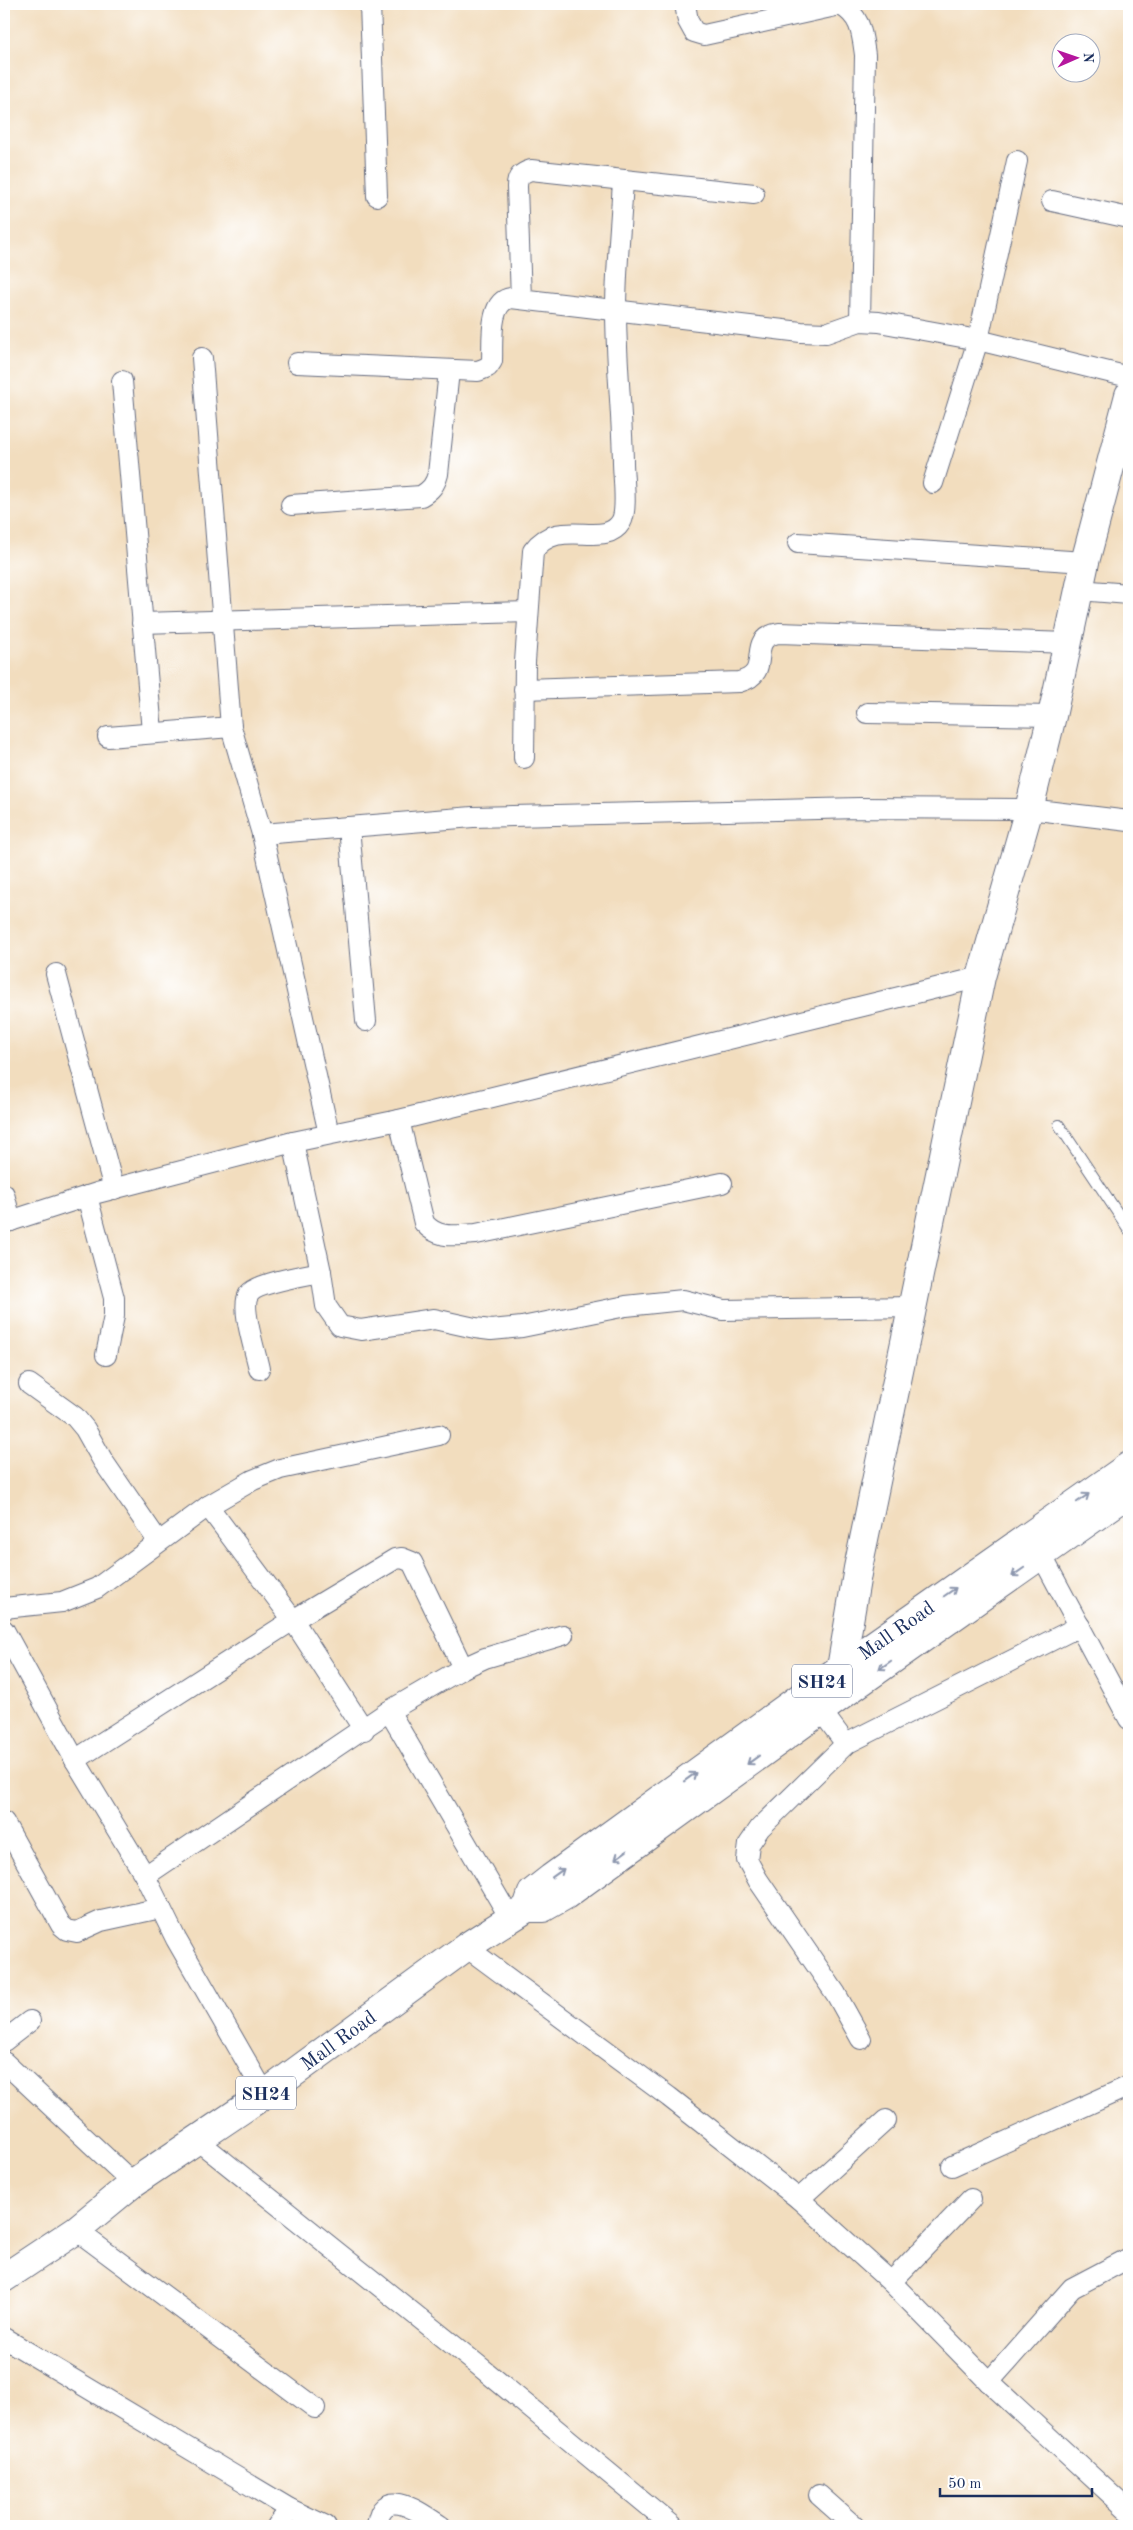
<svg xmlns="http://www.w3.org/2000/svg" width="1133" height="2530" font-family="'Old Standard TT',serif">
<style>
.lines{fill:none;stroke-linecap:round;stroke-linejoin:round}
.service-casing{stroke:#666c80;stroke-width:12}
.minor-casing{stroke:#666c80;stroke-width:22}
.secondary-casing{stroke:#666c80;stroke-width:30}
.primary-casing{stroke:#666c80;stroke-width:30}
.service{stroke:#fff;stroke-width:10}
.minor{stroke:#fff;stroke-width:20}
.secondary{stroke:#fff;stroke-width:28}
.primary{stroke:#fff;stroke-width:28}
.oneway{stroke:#8d97ae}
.labels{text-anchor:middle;stroke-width:4.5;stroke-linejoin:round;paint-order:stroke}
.shield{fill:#fff;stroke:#5f6d8e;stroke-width:1}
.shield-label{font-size:19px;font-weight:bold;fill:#1b2f5e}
.street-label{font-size:20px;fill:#1b2f5e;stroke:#fff}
</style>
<rect width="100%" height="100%" fill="#fff"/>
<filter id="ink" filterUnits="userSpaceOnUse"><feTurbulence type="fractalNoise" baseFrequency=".02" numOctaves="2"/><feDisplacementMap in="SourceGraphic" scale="10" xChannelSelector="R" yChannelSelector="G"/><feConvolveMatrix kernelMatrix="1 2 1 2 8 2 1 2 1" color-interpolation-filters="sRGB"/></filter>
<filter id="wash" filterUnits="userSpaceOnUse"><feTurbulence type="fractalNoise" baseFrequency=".0096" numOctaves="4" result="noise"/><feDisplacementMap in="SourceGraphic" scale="20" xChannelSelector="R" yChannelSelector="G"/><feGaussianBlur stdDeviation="1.12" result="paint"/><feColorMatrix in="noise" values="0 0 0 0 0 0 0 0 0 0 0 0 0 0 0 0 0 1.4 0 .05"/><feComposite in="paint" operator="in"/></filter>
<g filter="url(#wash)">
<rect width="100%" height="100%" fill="#f2ddbe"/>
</g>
<g filter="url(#ink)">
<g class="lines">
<defs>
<path id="service" d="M1059,1125L1129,1230"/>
<g id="minor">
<path d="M370,4L377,196"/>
<path d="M685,4L688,21L694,32L704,35L840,5C861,16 862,33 865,55L860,321"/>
<path d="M1052,201L1129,218"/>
<path d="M521,299L517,187C517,177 521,173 531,170L754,194"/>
<path d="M202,358L231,727L262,834L329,1134"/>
<path d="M297,363L478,371L488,367L492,361C493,343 488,301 511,298L801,332L826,333L860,321L879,322L978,340L1129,377"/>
<path d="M122,381L152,732"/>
<path d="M933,483L978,340L1017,161"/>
<path d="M291,505L421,496C431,490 435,485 438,474L449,371"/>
<path d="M798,543L1085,562"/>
<path d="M1079,590L1129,594"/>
<path d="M142,623L528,612"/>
<path d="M524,689L739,682C776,673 743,639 779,633L1068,643"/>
<path d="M867,713L1052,716"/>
<path d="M108,737L231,727"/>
<path d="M524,758L525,662L533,551C559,515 604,550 621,522C628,511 623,476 623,462C622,411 616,360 616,310C616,267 621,223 623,180"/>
<path d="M349,827L366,1021"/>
<path d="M262,834L473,817L859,808L1029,809L1129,821"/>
<path d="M56,974L114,1189"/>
<path d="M399,1120L424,1223C439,1240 455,1235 476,1234L722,1183"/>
<path d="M293,1142L321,1272L326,1306L340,1326L361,1330L434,1319L475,1328L491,1330L522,1327L626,1306L683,1300L723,1310L912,1307"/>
<path d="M4,1194L11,1221"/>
<path d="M87,1196L114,1298V1316L106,1355"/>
<path d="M4,1223L97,1193L293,1142L399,1120L981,977"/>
<path d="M259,1369C256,1353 240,1307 249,1294C257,1283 306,1275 321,1272"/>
<path d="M29,1384L75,1417L85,1429L103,1461L158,1541"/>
<path d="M208,1506L293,1620L364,1730"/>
<path d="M1035,1543L1129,1719"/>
<path d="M4,1608L62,1602L97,1588L208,1506L253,1480L280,1469L439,1435"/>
<path d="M4,1630L75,1760L145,1876L176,1939L265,2094"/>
<path d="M813,1700L846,1744"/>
<path d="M389,1711L510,1918"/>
<path d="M75,1760L293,1620L395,1559L402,1558L412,1562L463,1668"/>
<path d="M4,1822L61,1925L67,1930L77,1932L101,1921L161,1908"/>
<path d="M145,1876L389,1711L463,1668L485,1658L563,1635"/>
<path d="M466,1947L669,2097L799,2199L891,2282L989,2382L1129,2511"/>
<path d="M861,2039L836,1994L758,1880L747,1860L749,1844L760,1828L846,1744L1080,1626"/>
<path d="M4,2041L30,2021"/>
<path d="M4,2062L133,2183"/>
<path d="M197,2140L478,2365L673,2526"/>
<path d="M952,2166L1129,2086"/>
<path d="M799,2199L886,2120"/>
<path d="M76,2230L315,2408"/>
<path d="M891,2282L971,2199"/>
<path d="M4,2338L290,2509L326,2526"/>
<path d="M989,2382L1072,2288L1129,2258"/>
<path d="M819,2495L854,2526"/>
<path d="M277,2526L290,2509"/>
<path d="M377,2526C382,2482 422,2514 441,2526"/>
</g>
<path id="secondary" d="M838,1686L858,1568L981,977L1029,809L1052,716L1085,562L1129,395"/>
<g id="primary">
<path d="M527,1908L532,1893L551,1878L841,1668L1129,1466"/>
<path d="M4,2278L76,2230L133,2183L265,2094L466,1947L527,1908H543L566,1895L852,1688L1129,1493"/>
</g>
</defs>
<use href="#service" class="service-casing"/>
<use href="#minor" class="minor-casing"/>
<use href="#secondary" class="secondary-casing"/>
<use href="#primary" class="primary-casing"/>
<use href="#service" class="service"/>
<use href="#minor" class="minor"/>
<use href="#secondary" class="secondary"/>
<use href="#primary" class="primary"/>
</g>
<defs><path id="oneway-shaft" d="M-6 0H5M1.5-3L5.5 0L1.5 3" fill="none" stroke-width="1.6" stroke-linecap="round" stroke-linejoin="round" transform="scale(1.25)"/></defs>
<g class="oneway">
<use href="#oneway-shaft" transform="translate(1083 1498) rotate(-35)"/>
<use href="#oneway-shaft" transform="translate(1018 1572) rotate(145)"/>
<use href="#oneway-shaft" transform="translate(950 1592) rotate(-35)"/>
<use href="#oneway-shaft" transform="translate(885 1665) rotate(145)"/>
<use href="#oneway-shaft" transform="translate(753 1760) rotate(144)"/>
<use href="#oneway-shaft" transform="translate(690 1777) rotate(-36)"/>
<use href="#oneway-shaft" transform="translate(621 1855) rotate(144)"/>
<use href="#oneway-shaft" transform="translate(558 1873) rotate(-36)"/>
</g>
</g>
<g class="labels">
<g class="shield">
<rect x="792" y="1664.5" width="60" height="33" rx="4"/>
<rect x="236" y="2076.5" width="60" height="33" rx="4"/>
</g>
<g class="shield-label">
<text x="822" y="1688">SH24</text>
<text x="266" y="2100">SH24</text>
</g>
<g class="street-label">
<text transform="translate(896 1630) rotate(-35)" y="7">Mall Road</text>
<text transform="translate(338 2040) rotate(-36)" y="7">Mall Road</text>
</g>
</g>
<rect width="1133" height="2530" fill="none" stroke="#fff" stroke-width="20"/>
<g transform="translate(1076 58) rotate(88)"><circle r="24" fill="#ffffff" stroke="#a4acbf"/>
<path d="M0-4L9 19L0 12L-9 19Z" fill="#b5179e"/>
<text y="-8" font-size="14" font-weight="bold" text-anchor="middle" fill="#1b2f5e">N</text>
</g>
<path d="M940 2488v8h152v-8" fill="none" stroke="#1b2f5e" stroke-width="2.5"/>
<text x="948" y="2488" font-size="15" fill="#1b2f5e" stroke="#ffffff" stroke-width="4" paint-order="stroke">50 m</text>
</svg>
